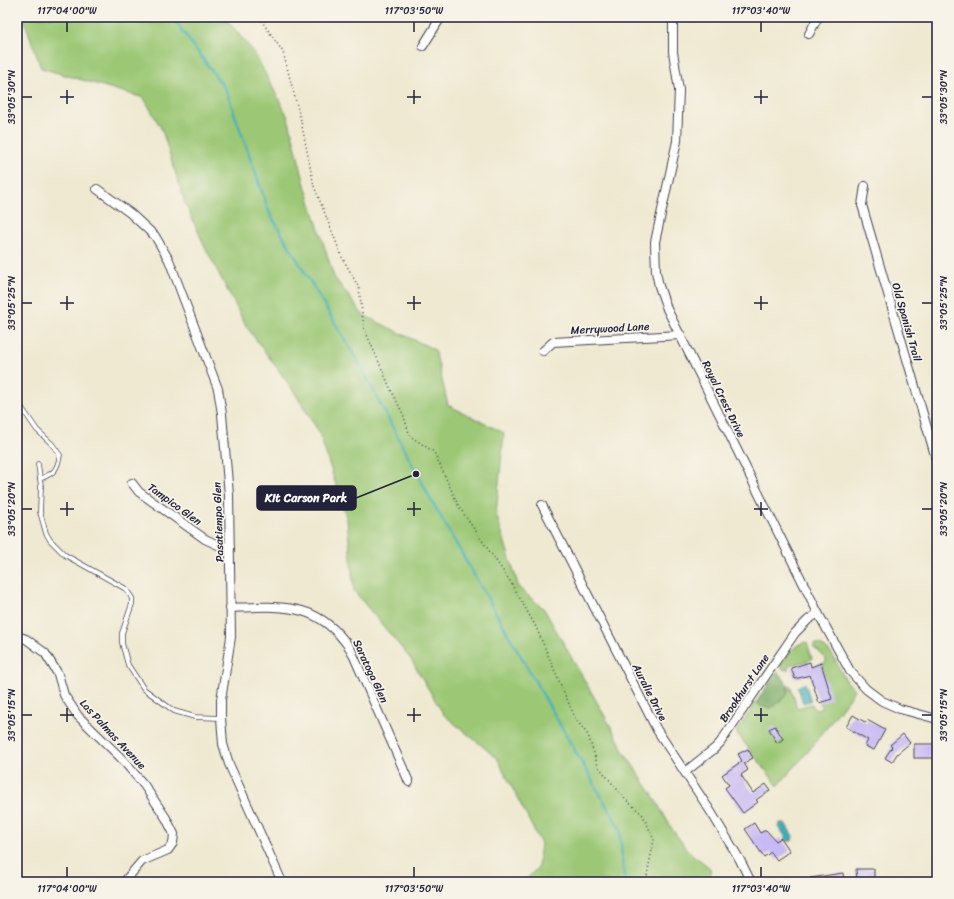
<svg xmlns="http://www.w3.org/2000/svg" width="954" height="899" font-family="Sriracha,sans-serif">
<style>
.green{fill:#9cc876;stroke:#5f7558}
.forest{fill:#7dac67;stroke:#506751}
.water{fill:#3eafb8;stroke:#30687a}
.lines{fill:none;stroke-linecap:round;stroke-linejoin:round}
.stream{stroke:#3eafb8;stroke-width:2.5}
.building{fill:#c7b9f4}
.lane-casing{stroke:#414052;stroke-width:5.5}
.street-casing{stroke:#414052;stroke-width:10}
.path{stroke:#414052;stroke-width:1.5;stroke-dasharray:1 3;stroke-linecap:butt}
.lane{stroke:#fff;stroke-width:4}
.street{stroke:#fff;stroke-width:8}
.ticks{fill:none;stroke:#22223b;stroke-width:1.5}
.labels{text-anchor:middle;stroke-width:3.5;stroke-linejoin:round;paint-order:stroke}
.street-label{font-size:11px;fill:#22223b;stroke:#f7f3e8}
.leader{fill:none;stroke:#22223b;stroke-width:1.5}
.callout-dot{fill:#22223b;stroke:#f7f3e8;stroke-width:1.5}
.callout{fill:#22223b;stroke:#22223b;stroke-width:1.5}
.callout-label{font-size:12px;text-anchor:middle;font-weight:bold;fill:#fff}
.neatline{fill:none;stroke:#22223b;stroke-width:1.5}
.ticks-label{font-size:10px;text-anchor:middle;fill:#22223b}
</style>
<rect width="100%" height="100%" fill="#f7f3e8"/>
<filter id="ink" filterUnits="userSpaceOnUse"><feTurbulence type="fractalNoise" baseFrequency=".025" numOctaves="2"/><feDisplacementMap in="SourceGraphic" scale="8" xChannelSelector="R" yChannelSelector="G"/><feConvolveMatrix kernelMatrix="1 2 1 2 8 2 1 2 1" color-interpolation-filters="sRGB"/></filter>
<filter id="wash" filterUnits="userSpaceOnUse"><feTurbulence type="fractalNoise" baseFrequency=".012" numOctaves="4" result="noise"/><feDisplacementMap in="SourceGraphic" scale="16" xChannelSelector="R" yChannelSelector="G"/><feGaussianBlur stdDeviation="0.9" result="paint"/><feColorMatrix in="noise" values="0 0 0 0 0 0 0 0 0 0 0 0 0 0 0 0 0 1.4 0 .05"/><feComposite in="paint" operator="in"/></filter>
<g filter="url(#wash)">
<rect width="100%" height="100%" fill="#efe9d1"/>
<g class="green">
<path d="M23,17H224L254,52L288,117L305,185L334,277L363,315L435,350L448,405L504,433L496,514L519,588L544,609L619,741L622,749L652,794L672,829L688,851L710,868L711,879L710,882H524L538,867L541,844L497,758L444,715L410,658L354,591L347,520L319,432L291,387L246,326L206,249L185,203L162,130L144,98L41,68Z"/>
<path d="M807,642L812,659C806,663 796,663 789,665L788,670L782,669L780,666C787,656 794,643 807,642Z"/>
<path d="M814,643C835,648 835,664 846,680C848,683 851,686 854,689L850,697L812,747L778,786L736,732L757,701V703L767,708H771L789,690L788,686L790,685L797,708L812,704L814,709L816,710L822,708L820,702L821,664L826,663C825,656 820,652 814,648Z"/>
</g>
<path class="forest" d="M777,672C784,678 790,685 787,695L771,708L760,706L757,701Z"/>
<g class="water">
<path d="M805,683L811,701L803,703L798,687Z"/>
<path d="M780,823H785L793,836L792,841H788L779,827Z"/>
</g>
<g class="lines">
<path class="stream" d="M172,17L226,90L270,214L360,365L430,498L620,829L622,860L625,882"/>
</g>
<g id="blocks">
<g class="building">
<path d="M810,662L811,667L821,663L832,699L819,703L810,675L795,679L791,668Z"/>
<path d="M853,715L865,722L867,720L885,730L874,750L865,746L868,740L846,727Z"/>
<path d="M775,726L783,739L777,743L769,729Z"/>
<path d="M903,734L910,743L897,754L892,762L885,758L892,747L890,745Z"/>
<rect x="914" y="744" width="23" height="14"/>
<path d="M748,749L753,758L744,763L748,770L741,775L753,793L766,784L770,790L756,800L758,802L743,813L725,788L729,785L722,775L742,761L738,754Z"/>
<path d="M754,823L760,833L766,830L776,841L781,838L790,851L777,860L771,852L764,857L745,829Z"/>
<path d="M856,869H874V882H857Z"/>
<path d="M843,873L844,882H810V878Z"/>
</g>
</g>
</g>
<g filter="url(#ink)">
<use href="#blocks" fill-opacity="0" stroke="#414052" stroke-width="1"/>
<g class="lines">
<defs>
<g id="lane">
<path d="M17,401L37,430L52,444L60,455C57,471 54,473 40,479"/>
<path d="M38,464L41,486L40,512L46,533L50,540L65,555L126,589L132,598V604L122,633V643L128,665L144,689L174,711L195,717L221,718"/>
</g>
<g id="street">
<path d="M673,17V52L679,90L677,141L655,242L656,272L659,286L667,309L818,613L850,671L866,689L882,701L900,709L937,719"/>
<path d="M809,34L818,17"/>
<path d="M423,46L441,17"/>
<path d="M865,186L862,205L937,462"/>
<path d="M97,189L130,213L155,236L169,260L218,389L222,414L229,495L231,637L221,700V718L223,744L229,764L282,882"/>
<path d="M543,351L553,342L681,335"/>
<path d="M132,483L139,492L205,539L218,545L230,548"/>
<path d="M542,505L657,730L711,812L740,860L751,882"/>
<path d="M230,608C282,606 319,601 351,650L409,782"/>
<path d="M17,636L26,639L45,653L58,674L64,695L78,716L121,758L144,785L166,818L174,834L173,843L168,850L142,861L124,882"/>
<path d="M685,772L714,749L720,743L795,633L808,620L818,613"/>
</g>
</defs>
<use href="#lane" class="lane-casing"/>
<use href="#street" class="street-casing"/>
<path class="path" d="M259,17L283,52L301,121L314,186L342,257L359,288L364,328L391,390L403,414L410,436L434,452L459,507L510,581L536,627L575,718L588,735L598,766L625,799L643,815L654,840L647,875L651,882"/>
<use href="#lane" class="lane"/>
<use href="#street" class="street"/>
</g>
</g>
<path class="ticks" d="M67,22V32M414,22V32M761,22V32M67,90V104M414,90V104M761,90V104M22,97H32M60,97H74M407,97H421M754,97H768M922,97H932M67,296V310M414,296V310M761,296V310M22,303H32M60,303H74M407,303H421M754,303H768M922,303H932M67,502V516M414,502V516M761,502V516M22,509H32M60,509H74M407,509H421M754,509H768M922,509H932M67,708V722M414,708V722M761,708V722M22,715H32M60,715H74M407,715H421M754,715H768M922,715H932M67,867V877M414,867V877M761,867V877"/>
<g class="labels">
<g class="street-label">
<text transform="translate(907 322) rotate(74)" y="4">Old Spanish Trail</text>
<text transform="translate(610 328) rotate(-3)" y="4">Merrywood Lane</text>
<text transform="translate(724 399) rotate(64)" y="4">Royal Crest Drive</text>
<text transform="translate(175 504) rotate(36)" y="4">Tampico Glen</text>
<text transform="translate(218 522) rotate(-92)" y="4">Pasatiempo Glen</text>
<text transform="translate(371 671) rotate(65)" y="4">Saratoga Glen</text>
<text transform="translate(744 688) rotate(-56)" y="4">Brookhurst Lane</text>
<text transform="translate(650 692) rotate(63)" y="4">Auralie Drive</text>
<text transform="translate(113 734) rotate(47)" y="4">Las Palmas Avenue</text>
</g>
</g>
<path class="leader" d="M416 474L356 498"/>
<circle class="callout-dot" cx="416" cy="474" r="4"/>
<rect class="callout" x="257" y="486" width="99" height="24" rx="4"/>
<g class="callout-label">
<text x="306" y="502">Kit Carson Park</text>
</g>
<rect width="954" height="899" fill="none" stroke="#f7f3e8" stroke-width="44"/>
<rect x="22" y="22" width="910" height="855" class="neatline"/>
<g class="ticks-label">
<text x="67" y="14">117°04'00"W</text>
<text x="414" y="14">117°03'50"W</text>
<text x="761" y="14">117°03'40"W</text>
<text transform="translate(11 97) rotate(-90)" y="4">33°05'30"N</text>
<text transform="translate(943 97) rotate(-90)" y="4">33°05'30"N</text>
<text transform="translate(11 303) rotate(-90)" y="4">33°05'25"N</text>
<text transform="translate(943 303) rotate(-90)" y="4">33°05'25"N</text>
<text transform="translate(11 509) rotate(-90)" y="4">33°05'20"N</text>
<text transform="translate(943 509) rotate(-90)" y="4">33°05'20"N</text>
<text transform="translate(11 715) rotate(-90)" y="4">33°05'15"N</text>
<text transform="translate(943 715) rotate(-90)" y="4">33°05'15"N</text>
<text x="67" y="892">117°04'00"W</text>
<text x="414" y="892">117°03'50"W</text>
<text x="761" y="892">117°03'40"W</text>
</g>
</svg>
